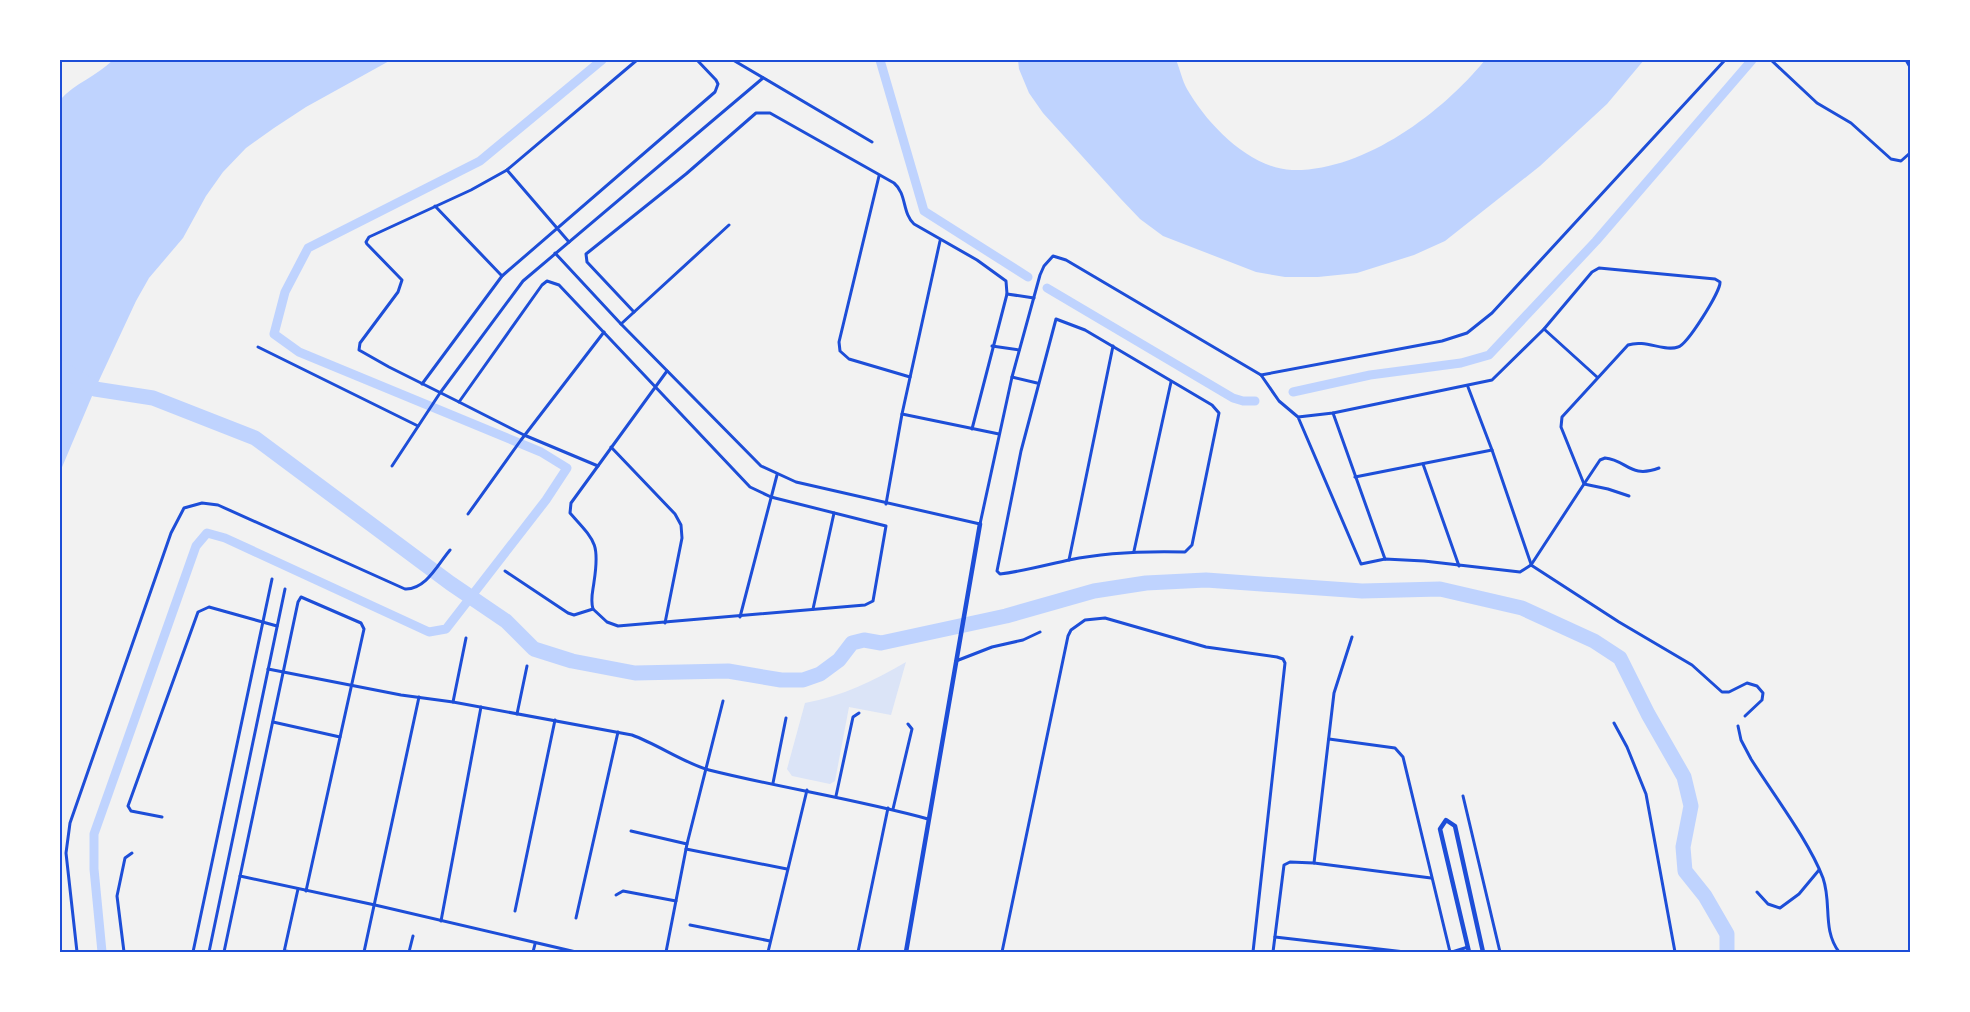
<svg xmlns="http://www.w3.org/2000/svg" width="1970" height="1012" font-family="'Times New Roman',serif">
<style>
.green{fill:#dbe4f7}
.water{fill:#bfd3fe}
.lines{fill:none;stroke-linecap:round;stroke-linejoin:round}
.canal{stroke:#bfd3fe;stroke-width:9}
.river{stroke:#bfd3fe;stroke-width:15}
.minor{stroke:#1d4ed8;stroke-width:3}
.tertiary{stroke:#1d4ed8;stroke-width:4.5}
.neatline{fill:none;stroke:#1d4ed8;stroke-width:2}
</style>
<rect width="100%" height="100%" fill="#f2f2f2"/>
<path class="green" d="M906,662L891,715L849,707L835,781L830,784L792,776L787,769L805,703C843,696 873,681 906,662Z"/>
<g class="water">
<path d="M113,60H391L306,107L274,128L246,148L223,172L206,196L183,238L149,278L136,301L95,389L60,472V100C75,83 97,76 113,60Z"/>
<path d="M1018,60H1176C1180,69 1182,80 1187,89C1207,124 1249,168 1292,170C1363,172 1442,113 1485,60H1644L1607,104L1540,166L1445,241L1414,255L1357,273L1318,277H1285L1256,272L1163,236L1140,219L1120,198L1043,113L1029,93L1019,69Z"/>
</g>
<g class="lines">
<g class="canal">
<path d="M880,60L924,211L1028,277"/>
<path d="M1047,288L1233,398L1243,401H1255"/>
<path d="M1293,392L1370,375L1461,363L1489,355L1596,241L1752,60"/>
<path d="M102,952L94,869V834L196,546L207,533L225,538L429,632L446,629L546,500L567,468L541,452L299,352L274,334L285,292L308,248L480,161L602,60"/>
</g>
<path class="river" d="M60,367L95,389L153,398L255,438L450,583L506,621L534,649L572,661L635,673L728,671L781,680H803L820,674L839,660L852,643L864,640L881,643L1006,616L1094,591L1146,583L1206,580L1362,591L1440,589L1522,608L1594,641L1620,658L1648,714L1684,777L1691,806L1683,847L1685,871L1705,896L1727,934V952"/>
<g class="minor">
<path d="M637,60L507,170L471,190L369,237L366,242L367,244L402,280L398,292L360,343L359,350L389,367L459,402L542,285L547,281L559,285L750,487L771,497L886,526L873,601L865,605L618,626L607,622L593,609C590,599 593,591 594,582C600,543 595,541 570,513L571,503C603,459 635,415 667,371"/>
<path d="M733,60L872,142"/>
<path d="M1771,60L1817,103L1851,123L1891,159L1901,161L1910,153"/>
<path d="M1906,60L1910,67"/>
<path d="M507,170L569,242"/>
<path d="M879,176L839,342L840,351L849,359L910,377"/>
<path d="M435,206L502,276"/>
<path d="M555,253L621,324L761,466L796,482L980,524L1012,377L1040,275L1044,266L1053,256L1066,260L1261,375L1442,341L1467,333L1492,313L1725,60"/>
<path d="M1007,294L1034,298"/>
<path d="M634,312L587,262L586,254L686,174L756,113H770L894,183C907,194 902,213 914,224L977,260L1006,281L1007,294L972,429"/>
<path d="M1056,319L1085,330L1212,405L1219,413L1192,545L1185,552C1146,551 1107,552 1069,560C1046,565 1024,571 1000,574L997,571L1021,451Z"/>
<path d="M621,324L729,225"/>
<path d="M1544,329L1597,377"/>
<path d="M992,346L1019,350"/>
<path d="M258,347L418,426"/>
<path d="M1261,375L1279,401L1298,417L1361,564L1385,559L1424,561L1520,572L1531,565L1584,484L1561,427L1562,417L1628,345C1645,339 1664,352 1678,347C1687,345 1721,291 1720,282L1715,279L1599,268L1592,272L1544,329L1492,380L1333,413L1298,417"/>
<path d="M1012,377L1037,383"/>
<path d="M422,384L502,276L715,92L718,84L716,80L697,60"/>
<path d="M1468,387L1492,450L1531,564"/>
<path d="M459,402L524,435L598,466"/>
<path d="M1333,413L1385,559"/>
<path d="M902,414L999,434"/>
<path d="M611,447L675,514L681,525L682,538L665,623"/>
<path d="M1423,464L1459,566"/>
<path d="M392,466L440,393L523,281L763,78"/>
<path d="M1355,477L1492,450"/>
<path d="M1629,496L1608,489L1584,484L1600,460L1605,458C1627,460 1630,479 1659,468"/>
<path d="M886,504L902,414L940,241"/>
<path d="M468,514L521,440L604,332"/>
<path d="M1134,551L1171,382"/>
<path d="M1069,560L1113,346"/>
<path d="M1531,565L1619,622L1692,665L1722,692H1729L1747,683L1757,686L1763,693L1762,700L1745,716"/>
<path d="M505,571L568,613L574,615L593,609"/>
<path d="M813,609L834,513"/>
<path d="M740,617L777,475"/>
<path d="M956,661L992,647L1023,640L1040,632"/>
<path d="M268,669L401,695L453,702L632,735C657,744 686,764 709,770C781,788 855,799 928,819"/>
<path d="M453,702L466,638"/>
<path d="M517,714L527,666"/>
<path d="M273,722L340,737"/>
<path d="M1614,723L1627,747L1646,794L1675,952"/>
<path d="M1738,726L1741,740L1751,759C1773,794 1809,841 1823,878C1832,904 1822,929 1839,952"/>
<path d="M1329,739L1395,748L1403,757L1450,952"/>
<path d="M773,783L786,718"/>
<path d="M836,796L853,717L859,713"/>
<path d="M1463,796L1500,952"/>
<path d="M893,809L912,729L908,724"/>
<path d="M162,817L131,811L128,806L198,612L209,607L277,626"/>
<path d="M631,831L687,844"/>
<path d="M686,849L787,869"/>
<path d="M1314,863L1334,693L1352,637"/>
<path d="M240,876L375,905L576,952"/>
<path d="M1757,892L1768,904L1780,908L1799,894L1819,870"/>
<path d="M616,895L623,891L676,901"/>
<path d="M515,911L555,720"/>
<path d="M576,918L618,732"/>
<path d="M441,921L481,707"/>
<path d="M690,925L770,941"/>
<path d="M1275,937L1405,952"/>
<path d="M285,951L292,952"/>
<path d="M77,952L66,853L70,823L171,533L184,508L202,503L218,505L405,589C426,590 438,564 450,550"/>
<path d="M124,952L117,896L125,858L132,853"/>
<path d="M193,952L272,579"/>
<path d="M209,952L285,589"/>
<path d="M224,952L298,602L301,597L361,623L364,629L306,891"/>
<path d="M284,952L298,889"/>
<path d="M364,952L419,697"/>
<path d="M409,952L413,936"/>
<path d="M533,952L535,944"/>
<path d="M666,952L687,844L723,701"/>
<path d="M768,952L807,790"/>
<path d="M858,952L888,808"/>
<path d="M1002,952L1068,636L1071,630L1085,620L1105,618L1206,647L1277,657L1283,659L1285,663L1253,952"/>
<path d="M1273,952L1284,865L1290,862L1314,863L1431,878"/>
<path d="M1452,952L1468,947"/>
</g>
<g class="tertiary">
<path d="M906,952L980,524"/>
<path d="M1469,952L1440,829L1446,820L1455,826L1483,952"/>
</g>
</g>
<rect width="1970" height="1012" fill="none" stroke="#ffffff" stroke-width="122"/>
<rect x="61" y="61" width="1848" height="890" class="neatline"/>
</svg>
